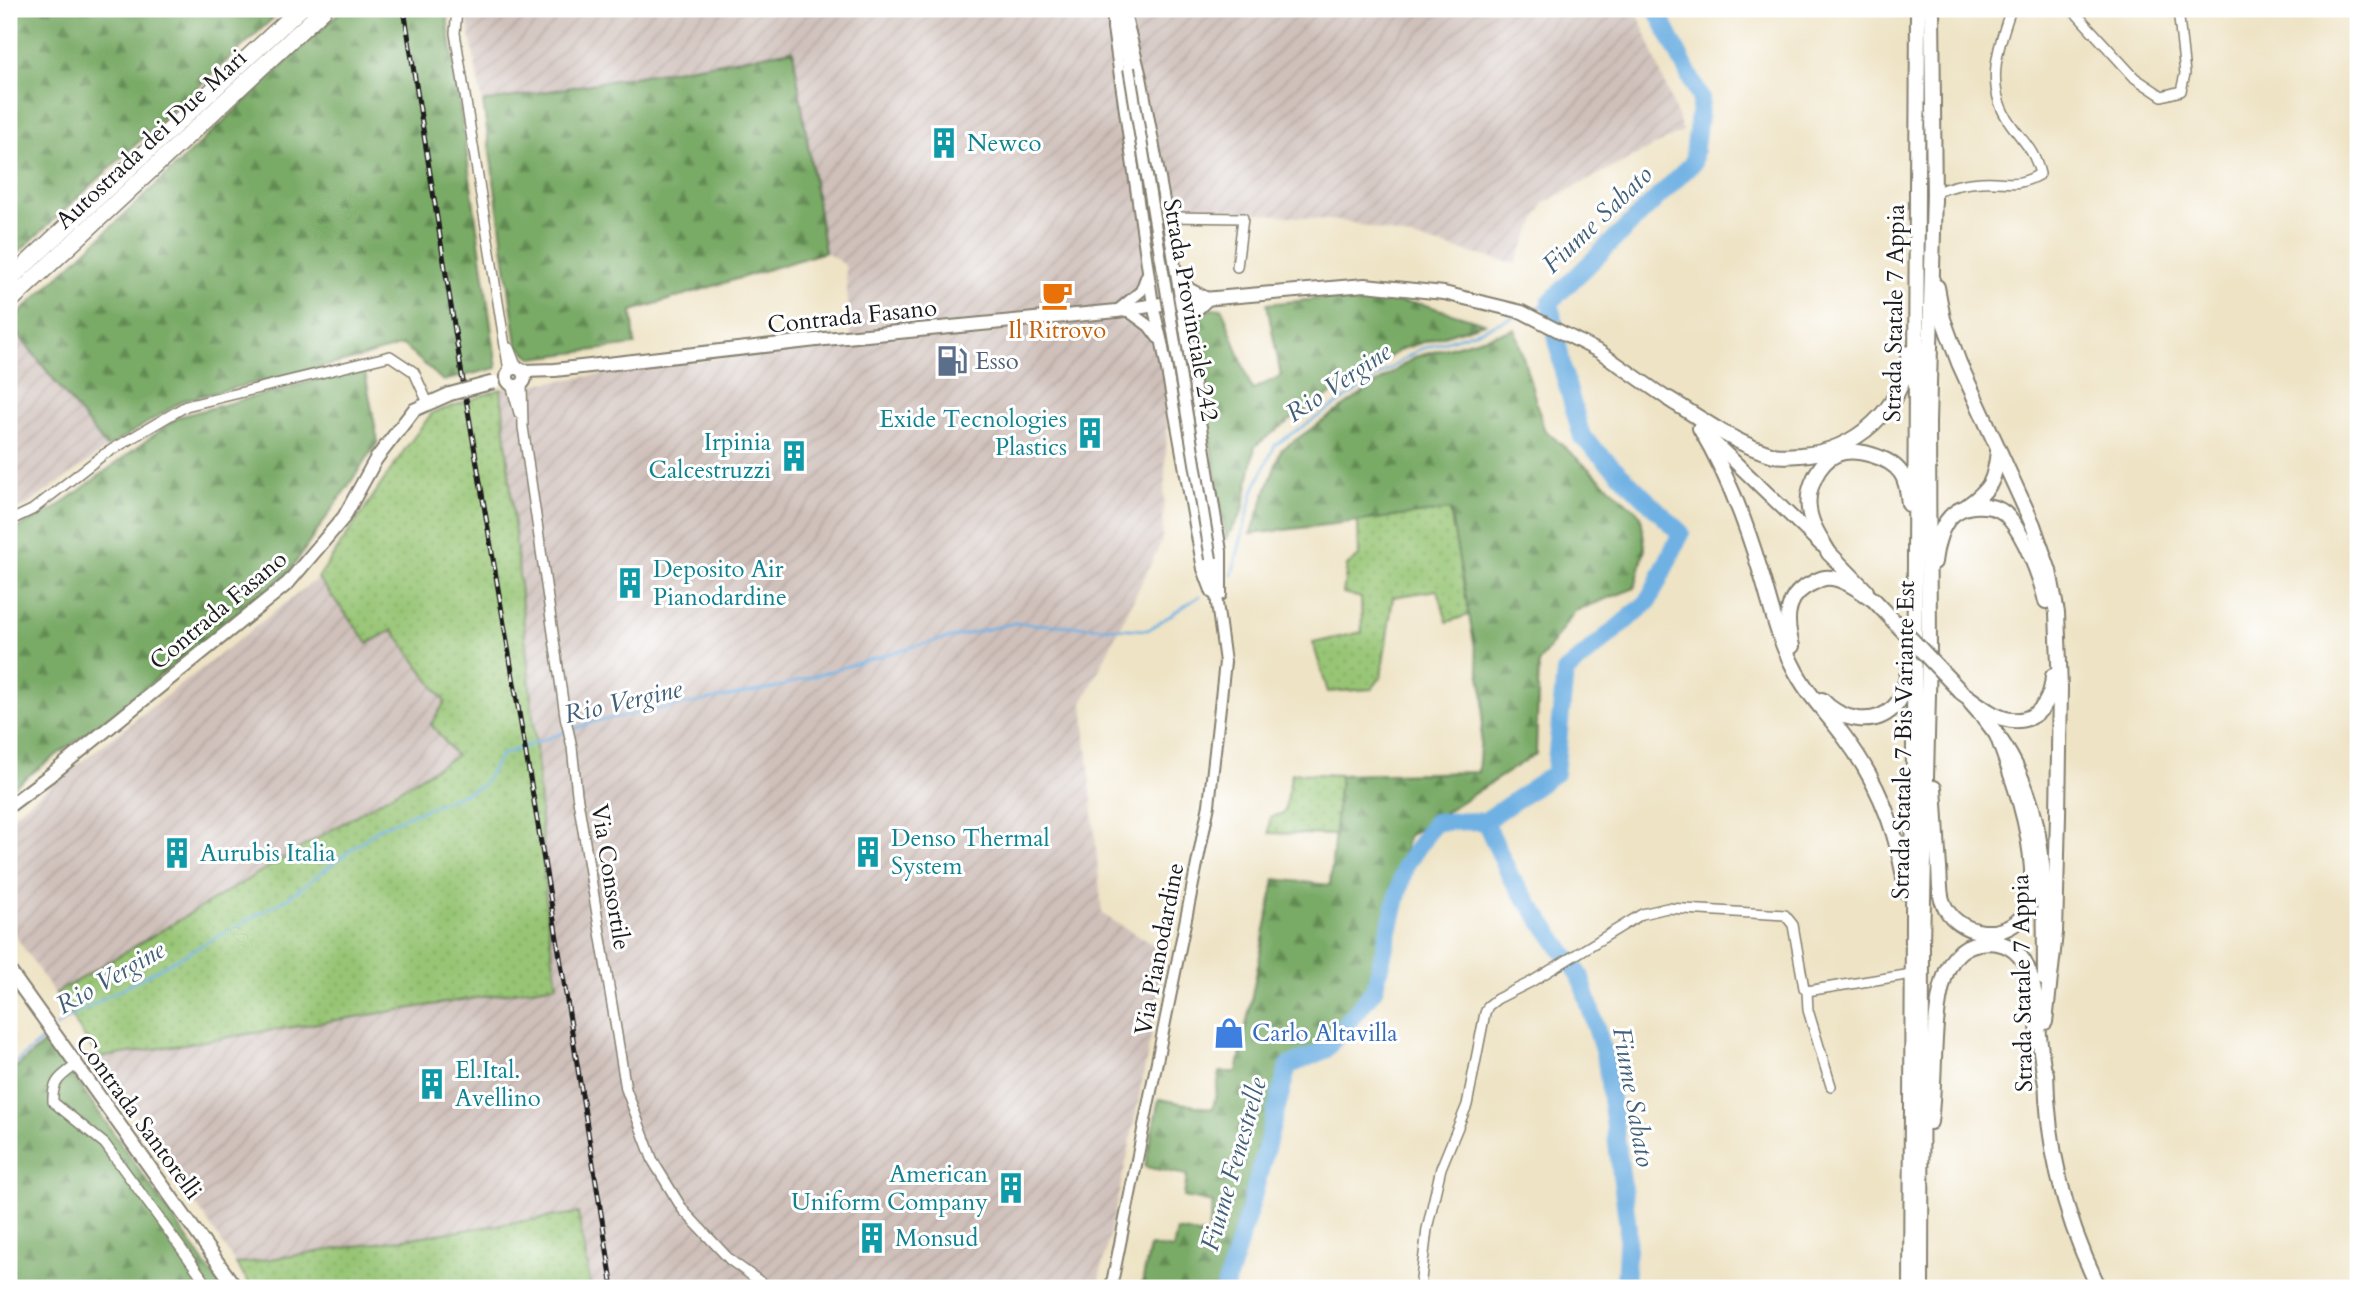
<svg xmlns="http://www.w3.org/2000/svg" width="2367" height="1297" font-family="Cardo,serif">
<style>
.industrial{fill:url(#industrial-furrows)}
.grass{fill:url(#grass-dots);stroke:#5a7048;stroke-width:2}
.forest{fill:url(#forest-firs);stroke:#4a6341;stroke-width:2}
.lines{fill:none;stroke-linecap:round;stroke-linejoin:round}
.stream{stroke:#6fb1e3;stroke-width:2.5}
.river{stroke:#6fb1e3;stroke-width:18}
.minor-casing{stroke:#858070;stroke-width:12}
.tertiary-casing{stroke:#858070;stroke-width:14}
.secondary-casing{stroke:#858070;stroke-width:16}
.primary-casing{stroke:#858070;stroke-width:18}
.trunk-casing{stroke:#858070;stroke-width:18}
.motorway-casing{stroke:#858070;stroke-width:19}
.minor{stroke:#fff;stroke-width:9}
.tertiary{stroke:#fff;stroke-width:10}
.secondary{stroke:#fff;stroke-width:12}
.primary{stroke:#fff;stroke-width:14}
.trunk{stroke:#fff;stroke-width:14}
.motorway{stroke:#fff;stroke-width:16}
.rail-casing{stroke:#1c1c1c;stroke-width:5}
.rail{stroke:#fff;stroke-width:2.5;stroke-dasharray:8;stroke-linecap:butt}
.tertiary-bridge-casing{stroke:#858070;stroke-width:14;stroke-linecap:butt}
.secondary-bridge-casing{stroke:#858070;stroke-width:16;stroke-linecap:butt}
.primary-bridge-casing{stroke:#858070;stroke-width:18;stroke-linecap:butt}
.tertiary-bridge{stroke:#fff;stroke-width:10}
.secondary-bridge{stroke:#fff;stroke-width:12}
.primary-bridge{stroke:#fff;stroke-width:14}
.labels{text-anchor:middle;stroke-width:6;stroke-linejoin:round;paint-order:stroke}
.street-label{font-size:24px;fill:#1c1c1c;stroke:#fff}
.culture-label{font-size:24px;fill:#0d838f;stroke:#fff;text-anchor:start}
.food-label{font-size:24px;fill:#c56008;stroke:#fff}
.service-label{font-size:24px;fill:#4e5e75;stroke:#fff;text-anchor:start}
.shop-label{font-size:24px;fill:#366cbe;stroke:#fff;text-anchor:start}
.water-label{font-size:26px;font-style:italic;fill:#415f76;stroke:#fff}
</style>
<defs>
<pattern id="industrial-furrows" width="10" height="10" patternUnits="userSpaceOnUse" patternTransform="scale(1.75)"><rect width="10" height="10" fill="#cfc0ba"/><path d="M-1 1l2-2M0 10L10 0M9 11l2-2" fill="none" stroke="#b1a49f"/></pattern>
<pattern id="grass-dots" width="8" height="8" patternUnits="userSpaceOnUse" patternTransform="scale(1.75)"><rect width="8" height="8" fill="#97c574"/><path d="M2 2h.1M6 6h.1" fill="none" stroke="#82a964" stroke-width="1.8" stroke-linecap="round"/></pattern>
<pattern id="forest-firs" width="22" height="20" patternUnits="userSpaceOnUse" patternTransform="scale(1.75)"><rect width="22" height="20" fill="#79aa66"/><path d="M5 1l3.5 6h-7zM16 11l3.5 6h-7z" fill="#628a53"/></pattern>
</defs>
<rect width="100%" height="100%" fill="#fff"/>
<filter id="ink" filterUnits="userSpaceOnUse"><feTurbulence type="fractalNoise" baseFrequency=".0143" numOctaves="2"/><feDisplacementMap in="SourceGraphic" scale="14" xChannelSelector="R" yChannelSelector="G"/><feConvolveMatrix kernelMatrix="1 2 1 2 8 2 1 2 1" color-interpolation-filters="sRGB"/></filter>
<filter id="wash" filterUnits="userSpaceOnUse"><feTurbulence type="fractalNoise" baseFrequency=".00686" numOctaves="4" result="noise"/><feDisplacementMap in="SourceGraphic" scale="28" xChannelSelector="R" yChannelSelector="G"/><feGaussianBlur stdDeviation="1.57" result="paint"/><feColorMatrix in="noise" values="0 0 0 0 0 0 0 0 0 0 0 0 0 0 0 0 0 1.4 0 .05"/><feComposite in="paint" operator="in"/></filter>
<g filter="url(#wash)">
<rect width="100%" height="100%" fill="#eee3c5"/>
<g class="industrial">
<path d="M472,9H1636L1683,131L1544,203L1515,264L1348,222L1177,205L1162,541L1083,702L1102,914L1167,953L1128,1154L1097,1288H591L578,1214L236,1264L9,926V818L318,578L368,643L392,629L445,702L535,735L500,389L851,339L845,265L825,252L792,50L482,102L467,19Z"/>
<path d="M17,333L107,448L26,506L9,513V341Z"/>
</g>
<g class="grass">
<path d="M501,389L537,759L547,917L557,985L98,1058L56,993L456,756L431,724L445,702L393,630L368,643L318,578L405,449L432,413Z"/>
<path d="M1450,510L1469,615L1447,622L1438,590L1393,597L1381,677L1372,689L1328,692L1313,643L1362,632L1361,598L1343,593L1347,566L1359,556L1358,521Z"/>
<path d="M1292,773L1340,775L1335,835L1269,833L1270,817L1284,813Z"/>
<path d="M578,1213L591,1288H253L236,1264Z"/>
</g>
<g class="forest">
<path d="M9,9H283L9,261Z"/>
<path d="M343,9H446L497,368L443,381L403,345L359,358L184,400L107,448L18,334L9,341V323Z"/>
<path d="M793,50L825,252L632,311L635,345L533,358L517,345L483,102Z"/>
<path d="M1338,297L1422,304L1484,323L1402,349L1289,421L1255,446L1243,511L1226,539L1192,330L1204,310L1222,308L1252,390L1281,376L1267,304Z"/>
<path d="M1515,329L1544,429L1641,515L1645,549L1635,588L1575,611L1539,662L1536,754L1408,836L1369,987L1326,1041L1285,1062L1217,1288H1141L1150,1246L1173,1249L1177,1230L1207,1236L1213,1203L1184,1197L1187,1175L1145,1167L1159,1099L1213,1109L1220,1072H1237L1275,879L1330,885L1340,775L1478,772L1484,698L1450,510L1251,534L1281,450L1415,357Z"/>
<path d="M364,367L378,442L289,572L122,707L9,790V532L52,511L178,417Z"/>
<path d="M48,1040L222,1288H9V1073Z"/>
</g>
<g class="lines">
<g class="stream">
<path d="M1529,311L1550,302"/>
<path d="M1232,575L1254,489L1275,445L1418,350L1481,330L1516,316"/>
<path d="M56,1027L63,1021L288,898L381,827L482,786L501,755L596,721L774,688L915,646L1014,623L1148,630L1200,596"/>
<path d="M9,1068L49,1034"/>
</g>
<g class="river">
<path d="M1225,1288L1251,1204L1288,1066L1325,1050L1374,990L1405,866L1435,822L1485,821"/>
<path d="M1625,1288L1628,1227L1606,1060L1580,975L1511,878L1485,821L1555,773L1565,672L1648,602L1681,533L1582,437L1563,371L1550,302L1693,163L1701,99L1656,9"/>
</g>
</g>
</g>
<g filter="url(#ink)">
<g class="lines">
<defs>
<g id="minor">
<path d="M457,9L455,33L509,371"/>
<path d="M2072,9L2135,78L2162,96L2181,91L2185,74L2178,9"/>
<path d="M1934,193C1950,186 1964,183 1981,182C2008,180 2014,189 2040,174C2034,149 2024,143 2010,123C1984,87 1998,48 2011,9"/>
<path d="M1167,217L1243,218L1237,267"/>
<path d="M509,348L517,368"/>
<path d="M511,384L519,413"/>
<path d="M522,384L523,427L566,722V720L572,747L577,794L626,1089L653,1161L683,1210L730,1260L769,1288"/>
<path d="M9,521L32,510L103,455L186,406L390,356L414,372L428,403"/>
<path d="M1807,991L1808,1010L1831,1086"/>
<path d="M76,1065C60,1077 52,1081 53,1102L105,1144L210,1288"/>
<path d="M1420,1288L1427,1229L1441,1168L1467,1105L1485,1013L1488,1006L1497,999L1531,982L1642,914L1667,908L1785,915L1793,925L1804,988L1807,991L1912,974"/>
</g>
<g id="tertiary">
<path d="M1113,9V28L1153,305L1162,343L1203,569L1212,593"/>
<path d="M1124,9L1141,77L1167,217L1221,551V595"/>
<path d="M1118,12L1129,68"/>
<path d="M1178,277L1190,289L1209,299L1194,313L1185,326"/>
<path d="M1127,310L1149,326L1158,338"/>
<path d="M1117,311L1141,291L1147,275"/>
<path d="M1111,1288L1209,805L1225,662L1211,559"/>
</g>
<g id="secondary">
<circle cx="516" cy="377" r="9"/>
<path d="M523,371L555,370L825,339L1117,311L1181,301L1365,285L1444,293L1522,312L1600,352L1675,404"/>
<path d="M1708,436L1821,545"/>
<path d="M9,806L53,773L288,583L344,517L376,459L414,410L450,394"/>
<path d="M9,970L236,1288"/>
</g>
<g id="primary">
<path d="M1829,553L1866,591"/>
<path d="M1971,703C2051,788 2044,871 2045,979"/>
<path d="M2046,1073C2047,1147 2066,1221 2099,1288"/>
</g>
<g id="trunk">
<path d="M1932,9L1934,201"/>
<path d="M1937,287L1943,319L1959,363L2033,525L2049,571L2057,613L2060,688L2058,815L2055,933L2045,1022"/>
<path d="M1669,399C1703,420 1735,444 1774,455C1782,457 1792,455 1800,455C1855,452 1904,408 1909,353"/>
<path d="M1700,428C1727,473 1745,520 1760,570C1770,602 1777,636 1793,666C1806,693 1826,712 1843,735C1878,781 1899,834 1906,892"/>
<path d="M1967,506C1991,489 1995,480 1998,451"/>
<path d="M1829,553C1821,539 1811,525 1809,509C1806,490 1818,462 1837,454C1855,447 1890,457 1901,473C1907,481 1908,494 1909,504"/>
<path d="M1934,562C1938,532 1947,502 1985,506C1994,507 2002,509 2008,517C2025,536 2040,576 2046,601"/>
<path d="M1792,646C1786,624 1784,600 1805,587C1811,584 1818,579 1825,578C1841,576 1861,591 1874,600"/>
<path d="M1961,692C1971,699 1982,708 1993,714C2026,731 2051,711 2053,676"/>
<path d="M1822,700C1839,719 1872,728 1893,708C1903,699 1905,685 1908,672"/>
<path d="M1934,788C1936,815 1937,841 1939,868C1940,878 1939,890 1942,900C1954,938 2011,945 2029,906C2033,895 2032,880 2032,869C2029,821 2013,779 1997,735"/>
<path d="M1930,1122C1936,1077 1931,1022 1944,979C1949,962 1960,946 1979,943C2036,935 2035,998 2039,1036C2041,1052 2043,1068 2046,1084"/>
<path d="M1911,1288L1918,9"/>
<path d="M1921,1288L1922,942L1929,654L1928,423L1934,193"/>
</g>
<g id="motorway">
<path d="M9,280L300,9"/>
<path d="M9,302L324,9"/>
</g>
</defs>
<use href="#minor" class="minor-casing"/>
<use href="#tertiary" class="tertiary-casing"/>
<use href="#secondary" class="secondary-casing"/>
<use href="#primary" class="primary-casing"/>
<use href="#trunk" class="trunk-casing"/>
<use href="#motorway" class="motorway-casing"/>
<use href="#minor" class="minor"/>
<use href="#tertiary" class="tertiary"/>
<use href="#secondary" class="secondary"/>
<use href="#primary" class="primary"/>
<use href="#trunk" class="trunk"/>
<use href="#motorway" class="motorway"/>
<defs>
<path id="rail" d="M404,9L461,369L555,926L613,1288"/>
</defs>
<use href="#rail" class="rail-casing"/>
<use href="#rail" class="rail"/>
<defs>
<path id="tertiary-bridge" d="M1129,68L1211,559"/>
<path id="secondary-bridge" d="M450,394L494,382"/>
<path id="primary-bridge" d="M1874,600L1961,692"/>
</defs>
<use href="#tertiary-bridge" class="tertiary-bridge-casing"/>
<use href="#secondary-bridge" class="secondary-bridge-casing"/>
<use href="#primary-bridge" class="primary-bridge-casing"/>
<use href="#tertiary-bridge" class="tertiary-bridge"/>
<use href="#secondary-bridge" class="secondary-bridge"/>
<use href="#primary-bridge" class="primary-bridge"/>
</g>
</g>
<defs>
<symbol id="building-bare" viewBox="-9 -9 18 18"><path d="M-4-6H4V6H1V3H-1V6H-4ZM-2.5-4.3h1.7v1.8h-1.7ZM.8-4.3h1.7v1.8H.8ZM-2.5-1h1.7V.8h-1.7ZM.8-1h1.7V.8H.8Z" fill="#0f9aa8" stroke="#fff" stroke-width="2.5" paint-order="stroke"/></symbol>
<symbol id="cafe-bare" viewBox="-9 -9 18 18"><path d="M-5.5-4.5H6V0H3Q3 3.5 0 3.5H-2.5Q-5.5 3.5-5.5 0ZM3-3.2v2h1.7v-2ZM-6 4.5H4V6H-6Z" fill="#e8710a" stroke="#fff" stroke-width="2.5" paint-order="stroke"/></symbol>
<symbol id="fuel-bare" viewBox="-9 -9 18 18"><path d="M-5.5-6h7V0h2V4h1.3V-2.5L3-4.5l.8-.8L6-3V5H2.5V1h-1V6h-7ZM-4.2-4.7v3.2H.2V-4.7Z" fill="#5c6f8a" stroke="#fff" stroke-width="2.5" paint-order="stroke"/></symbol>
<symbol id="shop-bare" viewBox="-9 -9 18 18"><path d="M-5-2.5h2.3a2.7 3.5 0 0 1 5.4 0H5L5.5 6h-11ZM-1.5-2.5h3a1.5 2.3 0 0 0-3 0Z" fill="#3f7fe0" stroke="#fff" stroke-width="2.5" paint-order="stroke"/></symbol>
</defs>
<g fill-rule="evenodd">
<use href="#building-bare" x="922" y="121" width="44" height="44"/>
<use href="#cafe-bare" x="1035" y="273" width="44" height="44"/>
<use href="#fuel-bare" x="930" y="339" width="44" height="44"/>
<use href="#building-bare" x="1068" y="411" width="44" height="44"/>
<use href="#building-bare" x="772" y="434" width="44" height="44"/>
<use href="#building-bare" x="608" y="561" width="44" height="44"/>
<use href="#building-bare" x="846" y="830" width="44" height="44"/>
<use href="#building-bare" x="155" y="831" width="44" height="44"/>
<use href="#shop-bare" x="1207" y="1011" width="44" height="44"/>
<use href="#building-bare" x="410" y="1062" width="44" height="44"/>
<use href="#building-bare" x="989" y="1166" width="44" height="44"/>
<use href="#building-bare" x="850" y="1216" width="44" height="44"/>
</g>
<g class="labels">
<g class="street-label">
<text transform="translate(151 139) rotate(-43)" y="8">Autostrada dei Due Mari</text>
<text transform="translate(1191 310) rotate(80)" y="8">Strada Provinciale 242</text>
<text transform="translate(1894 313) rotate(-89)" y="8">Strada Statale 7 Appia</text>
<text transform="translate(852 316) rotate(-6)" y="8">Contrada Fasano</text>
<text transform="translate(218 610) rotate(-40)" y="8">Contrada Fasano</text>
<text transform="translate(1903 740) rotate(-89)" y="8">Strada Statale 7 Bis Variante Est</text>
<text transform="translate(611 877) rotate(81)" y="8">Via Consortile</text>
<text transform="translate(1159 949) rotate(-79)" y="8">Via Pianodardine</text>
<text transform="translate(2022 983) rotate(-91)" y="8">Strada Statale 7 Appia</text>
<text transform="translate(139 1117) rotate(54)" y="8">Contrada Santorelli</text>
</g>
<g class="culture-label">
<text x="967" y="151">Newco</text>
<text x="1067" y="427" text-anchor="end">Exide Tecnologies<tspan x="1067" dy="28">Plastics</tspan></text>
<text x="771" y="450" text-anchor="end">Irpinia<tspan x="771" dy="28">Calcestruzzi</tspan></text>
<text x="653" y="577">Deposito Air<tspan x="653" dy="28">Pianodardine</tspan></text>
<text x="891" y="846">Denso Thermal<tspan x="891" dy="28">System</tspan></text>
<text x="200" y="861">Aurubis Italia</text>
<text x="455" y="1078">El.Ital.<tspan x="455" dy="28">Avellino</tspan></text>
<text x="988" y="1182" text-anchor="end">American<tspan x="988" dy="28">Uniform Company</tspan></text>
<text x="895" y="1246">Monsud</text>
</g>
<g class="food-label">
<text x="1057" y="338">Il Ritrovo</text>
</g>
<g class="service-label">
<text x="975" y="369">Esso</text>
</g>
<g class="shop-label">
<text x="1252" y="1041">Carlo Altavilla</text>
</g>
<g class="water-label">
<text transform="translate(1597 219) rotate(-44)" y="9">Fiume Sabato</text>
<text transform="translate(1338 382) rotate(-34)" y="9">Rio Vergine</text>
<text transform="translate(623 701) rotate(-13)" y="9">Rio Vergine</text>
<text transform="translate(110 977) rotate(-30)" y="9">Rio Vergine</text>
<text transform="translate(1634 1097) rotate(80)" y="9">Fiume Sabato</text>
<text transform="translate(1233 1164) rotate(-74)" y="9">Fiume Fenestrelle</text>
</g>
</g>
<rect width="2367" height="1297" fill="none" stroke="#fff" stroke-width="35"/>
</svg>
